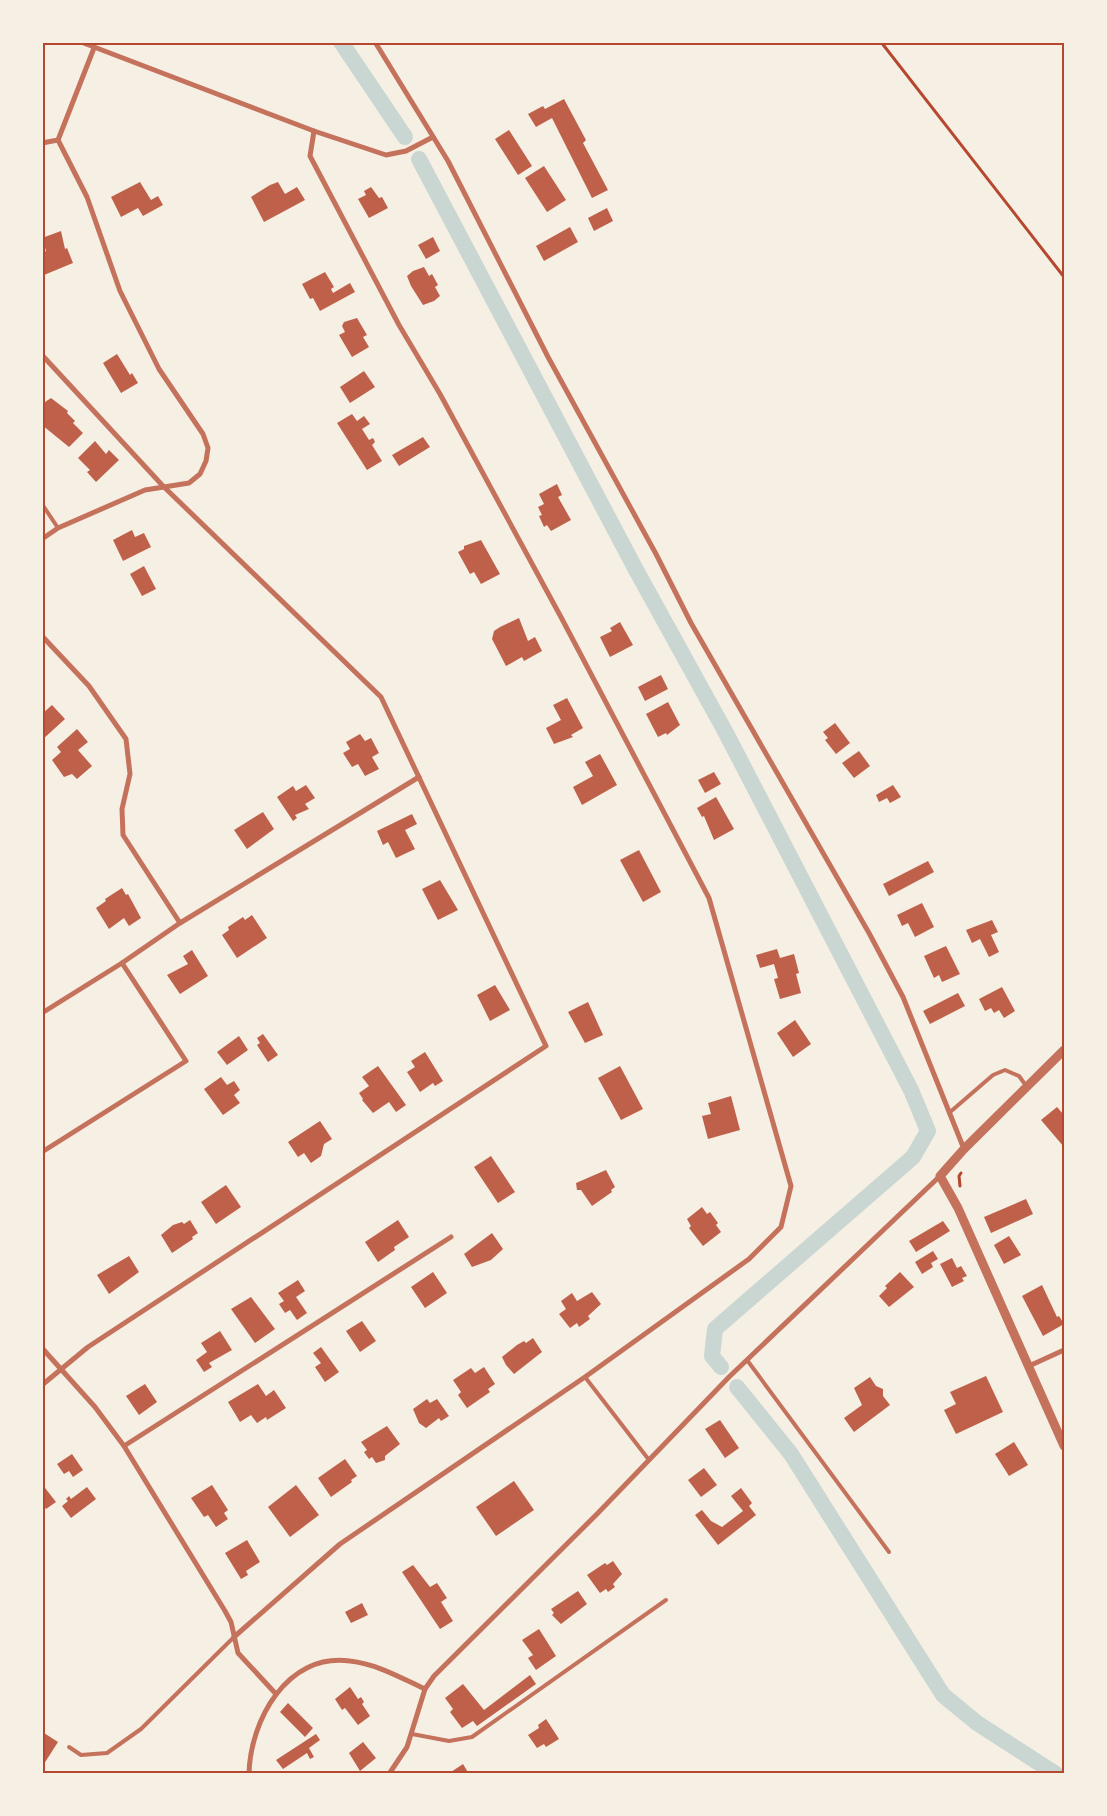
<svg xmlns="http://www.w3.org/2000/svg" width="1107" height="1816" font-family="Karla,sans-serif">
<style>
.lines{fill:none;stroke-linecap:round;stroke-linejoin:round}
.canal{stroke:#c9d6d2;stroke-width:16}
.building{fill:#bf614a}
.path{stroke:#b5482f;stroke-width:3}
.service{stroke:#c5725c;stroke-width:4}
.minor{stroke:#c5725c;stroke-width:5}
.tertiary{stroke:#c5725c;stroke-width:9}
.neatline{fill:none;stroke:#b5482f;stroke-width:2}
</style>
<rect width="100%" height="100%" fill="#f6efe4"/>
<g class="lines">
<g class="canal">
<path d="M341,42L405,137"/>
<path d="M419,159L635,568L726,733L911,1090L928,1131L913,1157L715,1329L712,1356L721,1367"/>
<path d="M737,1387L791,1454L943,1695L977,1723L1056,1774"/>
</g>
</g>
<g class="building">
<path d="M564,99L586,140L583,143L608,190L592,198L552,118L536,127L528,114L543,106L545,109Z"/>
<path d="M509,130L532,166L518,175L495,139Z"/>
<path d="M544,166L566,200L547,212L525,178Z"/>
<path d="M140,182L151,200L158,196L163,205L143,216L138,208L121,217L111,197Z"/>
<path d="M278,182L285,194L297,187L305,200L264,222L251,197L270,185Z"/>
<path d="M371,187L379,198L382,197L388,208L369,218L358,199L366,195L364,191Z"/>
<path d="M607,208L613,221L594,231L588,218Z"/>
<path d="M570,227L578,242L544,261L536,246Z"/>
<path d="M61,231L65,249L67,248L73,263L44,275L42,253L46,251L42,238Z"/>
<path d="M433,237L440,251L426,259L418,245Z"/>
<path d="M424,267L429,276L432,274L438,285L435,287L440,296L434,301L423,305L411,286L407,276L413,271Z"/>
<path d="M325,272L334,287L331,289L333,293L350,283L355,292L320,311L313,298L310,299L302,284Z"/>
<path d="M357,318L367,335L363,337L369,347L352,357L339,335L345,332L342,326L344,322Z"/>
<path d="M117,354L130,375L132,373L138,383L121,393L103,363Z"/>
<path d="M364,371L375,387L350,403L340,387Z"/>
<path d="M51,398L68,411L67,413L75,421L73,423L83,433L69,447L42,425V404Z"/>
<path d="M352,414L357,421L364,416L370,424L362,429L369,440L373,438L375,442L372,445L382,461L367,470L337,423Z"/>
<path d="M423,437L430,447L399,466L392,455Z"/>
<path d="M95,441L106,454L109,450L119,460L96,482L87,472L90,470L78,458Z"/>
<path d="M557,484L562,495L558,497L571,520L551,531L547,525L544,527L539,516L542,515L538,507L544,504L539,494Z"/>
<path d="M132,530L135,537L144,533L151,547L123,561L113,540Z"/>
<path d="M481,540L500,574L481,584L474,572L470,574L458,552L464,549V546Z"/>
<path d="M144,566L156,589L142,596L130,574Z"/>
<path d="M519,618L528,641L535,637L542,651L524,661L522,657L506,666L492,639L494,631L500,627Z"/>
<path d="M620,622L633,645L610,657L600,637L612,631L610,628Z"/>
<path d="M661,675L668,689L645,701L638,687Z"/>
<path d="M567,698L583,728L571,735L573,737L554,744L546,728L561,720L553,705Z"/>
<path d="M668,702L680,725L667,735L666,733L658,737L646,714Z"/>
<path d="M52,705L65,719L42,740V714Z"/>
<path d="M835,723L850,743L836,754L825,740L828,738L823,732Z"/>
<path d="M77,729L88,742L78,750L92,766L77,779L72,774L64,777L52,760L61,752L57,747Z"/>
<path d="M360,734L365,741L371,738L379,753L372,757L379,769L365,776L358,764L352,767L343,753L350,749L346,742Z"/>
<path d="M859,751L870,766L854,778L842,763Z"/>
<path d="M600,754L617,785L582,805L573,787L593,776L585,762Z"/>
<path d="M714,772L721,784L705,793L698,780Z"/>
<path d="M306,785L315,798L305,804L309,809L295,815L297,818L293,821L277,797L293,786L296,791Z"/>
<path d="M893,785L901,797L890,803L887,798L879,802L876,795Z"/>
<path d="M716,797L734,829L714,840L704,816L702,817L697,808Z"/>
<path d="M263,812L274,829L247,849L234,830Z"/>
<path d="M412,814L417,824L405,830L415,849L396,858L388,842L383,845L377,831Z"/>
<path d="M639,850L661,892L643,902L620,860Z"/>
<path d="M928,861L934,872L889,896L883,884Z"/>
<path d="M440,880L458,910L438,920L422,889Z"/>
<path d="M122,888L126,895L128,894L141,918L129,926L124,918L109,929L96,908L106,901L105,899Z"/>
<path d="M922,903L934,927L915,937L908,923L902,926L897,915Z"/>
<path d="M252,915L267,938L237,958L222,935L229,930L228,927L243,917L245,920Z"/>
<path d="M992,920L998,932L991,935L999,952L989,957L980,939L972,943L966,930Z"/>
<path d="M946,946L960,974L942,982L939,975L934,978L924,956Z"/>
<path d="M777,949L780,958L794,954L799,973L796,974L801,993L780,999L774,979L778,978L774,964L760,968L756,955Z"/>
<path d="M192,950L208,976L180,994L167,975L188,964L183,956Z"/>
<path d="M495,985L510,1010L490,1021L477,995Z"/>
<path d="M1002,987L1015,1011L1004,1018L999,1010L994,1013L991,1008L985,1011L979,999Z"/>
<path d="M958,993L965,1006L930,1024L923,1011Z"/>
<path d="M588,1002L603,1035L585,1043L568,1012Z"/>
<path d="M795,1020L811,1044L793,1057L777,1033Z"/>
<path d="M263,1034L278,1055L268,1062L257,1045L260,1043L257,1038Z"/>
<path d="M239,1036L248,1050L227,1065L217,1052Z"/>
<path d="M425,1052L443,1081L435,1086L433,1083L420,1092L407,1072L415,1067L411,1061Z"/>
<path d="M378,1066L406,1105L396,1112L389,1102L373,1113L362,1100L363,1099L359,1093L369,1086L362,1077Z"/>
<path d="M620,1066L643,1109L621,1120L598,1078Z"/>
<path d="M221,1077L227,1085L234,1081L240,1090L234,1095L240,1103L223,1115L204,1089Z"/>
<path d="M731,1096L740,1130L708,1139L702,1116L711,1114L708,1103Z"/>
<path d="M1057,1107L1064,1115V1147L1041,1120Z"/>
<path d="M320,1121L332,1139L324,1144L321,1156L311,1163L304,1153L298,1157L288,1142Z"/>
<path d="M491,1156L515,1192L498,1203L474,1167Z"/>
<path d="M606,1170L615,1187L611,1190L612,1192L592,1206L581,1190H577L576,1183Z"/>
<path d="M226,1185L241,1207L216,1224L201,1202Z"/>
<path d="M1026,1199L1033,1214L991,1233L984,1217Z"/>
<path d="M702,1207L707,1214L710,1212L718,1223L716,1225L721,1232L703,1246L689,1228L691,1226L687,1219Z"/>
<path d="M190,1220L198,1233L192,1237L193,1239L172,1253L161,1235L173,1225L182,1222L184,1224Z"/>
<path d="M398,1220L409,1237L394,1247L395,1250L378,1262L365,1242Z"/>
<path d="M943,1221L950,1231L916,1252L909,1241Z"/>
<path d="M492,1233L503,1249L491,1260L472,1267L464,1254Z"/>
<path d="M1009,1236L1021,1255L1004,1264L994,1245Z"/>
<path d="M933,1251L938,1259L931,1263L933,1267L922,1274L915,1262Z"/>
<path d="M129,1256L139,1272L109,1294L97,1275Z"/>
<path d="M952,1258L957,1268L961,1266L967,1276L962,1278L964,1281L952,1287L940,1264Z"/>
<path d="M433,1272L447,1293L425,1308L411,1287Z"/>
<path d="M900,1272L914,1287L889,1307L879,1296L887,1288L885,1286Z"/>
<path d="M298,1280L305,1291L296,1297L307,1313L297,1320L290,1310L285,1313L279,1304L284,1301L278,1293Z"/>
<path d="M1042,1285L1057,1317L1059,1316L1064,1324L1043,1336L1022,1296Z"/>
<path d="M592,1292L601,1304L588,1316L590,1319L579,1327L577,1323L570,1328L559,1314L566,1309L561,1301L572,1293L577,1301Z"/>
<path d="M251,1297L275,1329L255,1343L231,1309Z"/>
<path d="M362,1321L376,1341L360,1352L346,1331Z"/>
<path d="M220,1331L232,1350L209,1363L212,1367L204,1372L196,1360L207,1352L201,1343Z"/>
<path d="M533,1338L542,1352L514,1374L506,1365L502,1357L517,1345L524,1341L526,1343Z"/>
<path d="M321,1347L339,1372L325,1382L315,1367L321,1363L313,1353Z"/>
<path d="M484,1367L495,1384L488,1389L490,1392L467,1408L458,1395L461,1392L453,1380L471,1368L475,1373Z"/>
<path d="M986,1376L1003,1412L956,1434L944,1410L956,1404L950,1392Z"/>
<path d="M870,1377L876,1386L883,1389V1396L890,1405L854,1432L844,1418L862,1405L854,1388Z"/>
<path d="M145,1384L157,1402L139,1415L126,1396Z"/>
<path d="M258,1384L266,1396L274,1390L286,1408L267,1420L266,1417L257,1423L251,1415L240,1422L228,1402Z"/>
<path d="M427,1399L430,1403L437,1399L449,1416L441,1421L439,1418L426,1428L419,1423L413,1409Z"/>
<path d="M720,1420L739,1448L725,1458L705,1429Z"/>
<path d="M387,1426L400,1444L385,1456V1460L376,1463L372,1457L369,1459L364,1452L367,1450L361,1442Z"/>
<path d="M1014,1442L1028,1465L1009,1476L995,1454Z"/>
<path d="M72,1454L83,1470L73,1477L69,1471L64,1474L57,1464Z"/>
<path d="M345,1459L357,1476L351,1480L352,1482L331,1497L318,1478Z"/>
<path d="M704,1468L717,1485L701,1497L688,1480Z"/>
<path d="M514,1481L534,1510L496,1536L476,1507Z"/>
<path d="M42,1484L56,1502L46,1509L42,1504Z"/>
<path d="M212,1485L228,1510L224,1513L228,1519L216,1527L208,1515L204,1517L191,1498Z"/>
<path d="M296,1485L319,1515L290,1537L268,1507Z"/>
<path d="M87,1487L96,1499L71,1518L62,1506L68,1501L66,1499L69,1496L71,1499Z"/>
<path d="M741,1488L752,1503L749,1506L756,1515L718,1545L695,1515L702,1510L711,1521L722,1527L743,1511L731,1496Z"/>
<path d="M247,1540L260,1562L246,1571L248,1575L241,1579L225,1553Z"/>
<path d="M613,1561L622,1574L613,1584L615,1587L608,1592L606,1589L600,1593L587,1575L605,1563L607,1565Z"/>
<path d="M413,1565L430,1587L437,1583L447,1598L441,1602L453,1621L440,1629L402,1572Z"/>
<path d="M578,1591L587,1604L561,1624L552,1615L554,1613L551,1609Z"/>
<path d="M362,1603L368,1615L351,1623L345,1612Z"/>
<path d="M539,1629L556,1656L536,1670L528,1658L533,1655L522,1640Z"/>
<path d="M530,1675L536,1684L477,1726L473,1721L462,1728L450,1712L453,1709L445,1698L463,1684L484,1710Z"/>
<path d="M350,1687L358,1699L361,1697L364,1702L362,1704L370,1716L358,1725L345,1708L342,1710L335,1699Z"/>
<path d="M288,1703L313,1728L305,1737L280,1712Z"/>
<path d="M546,1719L559,1739L546,1747L544,1744L537,1748L528,1735L539,1728L538,1725Z"/>
<path d="M44,1733L58,1742L42,1767V1736Z"/>
<path d="M316,1734L320,1740L309,1748L314,1757L310,1759L307,1753L283,1769L276,1760Z"/>
<path d="M363,1742L376,1758L360,1771L349,1753Z"/>
<path d="M463,1764L469,1774H448Z"/>
</g>
<g class="lines">
<g class="path">
<path d="M881,42L1064,277"/>
<path d="M960,1186L959,1176L961,1173"/>
</g>
<g class="service">
<path d="M42,504L58,528"/>
<path d="M949,1113L993,1075L1005,1070L1019,1076L1027,1087"/>
<path d="M747,1360L889,1552"/>
<path d="M585,1377L649,1460"/>
<path d="M412,1734L449,1741L472,1737L666,1600"/>
<path d="M69,1747L81,1755L107,1753L141,1729L234,1637"/>
</g>
<g class="minor">
<path d="M81,42L314,131L386,155L406,151L433,137"/>
<path d="M375,42L448,161L548,357L656,554L691,623L869,933L903,997L964,1149"/>
<path d="M42,143L58,140L94,48"/>
<path d="M42,355L163,486L381,697L546,1046L88,1347L42,1385"/>
<path d="M42,539L58,528L145,490L189,483L200,474L206,461L208,448L203,434L159,369L120,291L87,197L58,140"/>
<path d="M42,636L89,686L126,739L130,774L122,809L123,835L180,923"/>
<path d="M42,1013L122,963L180,923L419,777"/>
<path d="M42,1152L186,1061L122,963"/>
<path d="M42,1348L95,1407L124,1446L225,1611L231,1622L238,1653L276,1694"/>
<path d="M1029,1366L1064,1350"/>
<path d="M124,1446L451,1237"/>
<path d="M234,1637L340,1544L585,1377L749,1259L781,1227L791,1186L709,898L562,619L440,394L399,325L310,156L314,131"/>
<path d="M249,1774C250,1721 287,1652 350,1661C377,1664 401,1678 425,1689"/>
<path d="M389,1774L407,1747L425,1689L434,1676L597,1514L729,1377L940,1176"/>
</g>
<path class="tertiary" d="M1064,1050L964,1149L940,1176L958,1208L1064,1446"/>
</g>
<rect width="1107" height="1816" fill="none" stroke="#f6efe4" stroke-width="88"/>
<rect x="44" y="44" width="1019" height="1728" class="neatline"/>
</svg>
